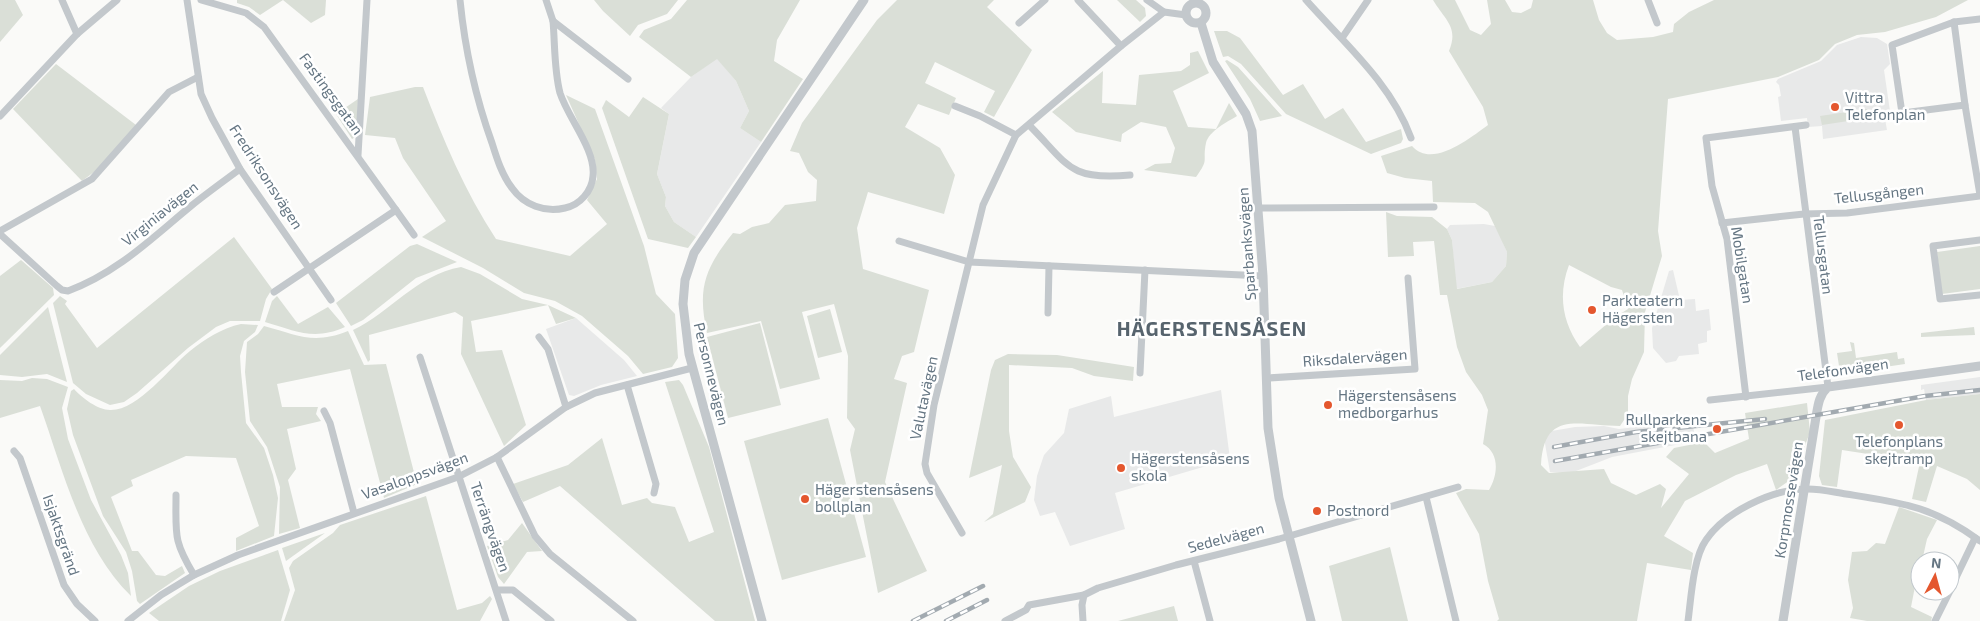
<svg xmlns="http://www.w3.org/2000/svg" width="1980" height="621" font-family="'Exo 2',sans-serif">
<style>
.built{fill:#e8e9e9}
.green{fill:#dadfd7;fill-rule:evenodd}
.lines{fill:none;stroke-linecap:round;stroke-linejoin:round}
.minor{stroke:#c3c8cc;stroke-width:7}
.tertiary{stroke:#c3c8cc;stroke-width:9}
.rail-casing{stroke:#a2aab0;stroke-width:4.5}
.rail{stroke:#fff;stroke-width:2.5;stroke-dasharray:8;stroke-linecap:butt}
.poi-dot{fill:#e4572e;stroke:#fff;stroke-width:2}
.labels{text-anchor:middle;stroke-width:5;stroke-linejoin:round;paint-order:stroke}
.street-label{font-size:15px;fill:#657683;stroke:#fff}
.poi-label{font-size:15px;fill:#657683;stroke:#fff;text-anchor:start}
.district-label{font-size:20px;font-weight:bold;letter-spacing:1px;fill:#57646e;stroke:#fff}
</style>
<rect width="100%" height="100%" fill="#fafaf8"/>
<g class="built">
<path d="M1861,37L1877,38L1887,44L1890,64L1884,70L1891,118L1885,119L1887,130L1823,139L1822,126L1808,127L1807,118L1781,121L1778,97L1781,96L1779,85L1776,82L1778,79L1821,61L1837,45Z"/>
<path d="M717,58L736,81L749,111L740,128L761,142L696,237L674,222L665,206L666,197L657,174L669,114L661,108L691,77Z"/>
<path d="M1484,224L1495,226L1501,238L1507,252L1506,266L1492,282L1456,289L1452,240L1447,229L1450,225Z"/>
<path d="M1673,270L1680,300L1695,299L1696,311L1709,309L1711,330L1707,331V342L1698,344L1699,354L1679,356L1676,361L1666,363L1653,348L1652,328L1669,271Z"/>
<path d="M576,318L624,360L637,376L601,385L574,396L569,395L546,329Z"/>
<path d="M1980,377V394L1926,400L1924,389L1921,390V385Z"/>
<path d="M1221,390L1230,459L1115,493L1125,529L1070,546L1055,512L1040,516L1034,500L1037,476L1044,455L1064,433L1069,409L1111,396L1114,417Z"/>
<path d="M1685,421L1692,422L1696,441L1612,457L1571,473L1550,472L1544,438L1546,432L1575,427L1604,426L1619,429Z"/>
</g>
<g class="green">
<path d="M0,0H15L23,15L0,42Z"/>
<path d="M237,0H283L260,15L249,7L237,3Z"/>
<path d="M283,0H326L325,15L311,23Z"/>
<path d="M594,0H678L667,14L638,25L630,36L603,11Z"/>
<path d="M687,0H800L777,40L774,61L803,79L761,142L740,128L749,111L736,81L717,59L691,77L639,37L644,30L671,19Z"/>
<path d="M897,0H994L987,7L1032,50L994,117L984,112L995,91L935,62L925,83L956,98L949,115L918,104L905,127L940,148L955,175L944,214L868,192L857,228L863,269L929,290L914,352L902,356L894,379L907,383L885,482L927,571L878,593L850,450L855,429L847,418L848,356L834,304L802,312L820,379L780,389L761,321L707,333C697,288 705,268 733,233L740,234L752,227L769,223L785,205L816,201L817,180L808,172L799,153L790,151L802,123L877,20Z"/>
<path d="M1117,0H1136L1145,8L1146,16L1140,22Z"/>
<path d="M1433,0H1455L1470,30L1481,35L1491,24L1487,0H1505L1512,12L1521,13L1531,8L1533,0H1593L1599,20L1607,33L1617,40L1653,37L1673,32L1674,24L1689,12L1714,0H1968L1936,17L1885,32L1857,35L1835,44L1819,60L1778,77L1668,99L1658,231L1662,256L1645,312L1644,352L1632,379L1628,396V414L1620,426C1579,426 1544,409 1541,465L1549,473L1604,469L1611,483L1636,495L1660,484L1666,489L1661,508L1689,474L1666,457L1674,448L1704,442L1715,453L1749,439L1745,413L1807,403L1810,432L1793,478L1776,490L1767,464L1736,475L1685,501L1664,536L1693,553L1691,570L1647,563L1637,621H1497L1499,619L1488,581L1479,534L1456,493L1466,489L1489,490C1498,475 1500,453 1483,444L1488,410L1482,395L1466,372L1457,347L1447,295H1440L1434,241L1413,242L1414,256L1388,257L1386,212L1397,216L1432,217L1447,229L1452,240L1457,289L1492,282L1506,266L1507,252L1488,212L1475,203L1433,202L1432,181L1405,178L1387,173L1381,156L1412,146C1432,169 1470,138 1488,125L1483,107L1449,51C1459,27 1445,20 1433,0ZM1569,265L1611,287L1622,290L1628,309L1615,317L1580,347C1562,322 1558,294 1569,265Z"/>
<path d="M1227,31L1240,38L1283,95L1303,84L1325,119L1343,108L1366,142L1401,129L1403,139L1401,143L1371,154L1286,114L1241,64L1228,56L1223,57L1214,31Z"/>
<path d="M1198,51L1209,73L1173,91L1188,127L1216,129L1229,103L1237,116C1227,122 1209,131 1206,143C1202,162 1210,158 1196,177L1144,170L1155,164L1171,163L1175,148L1166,127L1141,122L1122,134L1121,142L1076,132L1052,112L1103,71L1102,103L1136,105L1139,75L1181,71L1190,65V53Z"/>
<path d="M1227,60L1238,67L1282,116L1260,121L1250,99L1225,61Z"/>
<path d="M56,64L136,125L98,169L82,181L13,109Z"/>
<path d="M415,87H423C443,139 465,192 496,239L570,256L607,224L587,200L597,179L595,160L566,95L595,109L644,246L656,294L675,314L678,358L672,367L643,374L628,356L582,316L555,301L524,293L483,268L422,237L446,221L403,158L395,138L365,135L370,97Z"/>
<path d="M643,97L669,114L657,174L666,197L665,206L674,222L696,237L688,248L648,239L602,108L606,100L629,117Z"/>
<path d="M358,99L357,136L352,139L336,114Z"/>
<path d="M1867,109L1868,118L1822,125L1820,116Z"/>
<path d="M234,237L272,289L266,299L260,321H230L216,327L188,348L137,393L124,402L110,405L86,394L73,383L53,303L60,296L67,301L65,304L97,348Z"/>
<path d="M417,244L457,262L416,278L363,320L351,326L336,303L410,246Z"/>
<path d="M1980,246V289L1942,294L1937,252Z"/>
<path d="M21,260L53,288L54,295L0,348V276Z"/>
<path d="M461,267L480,274L522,299L548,305L576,318L556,324L548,305L471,321L476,352L502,350L526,425L504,446L461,354L463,317L455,312L369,335L370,360L368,362L353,330C391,312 416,275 461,267Z"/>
<path d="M277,296L298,324L328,307L345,327C314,341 296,331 265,322L272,301Z"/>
<path d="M48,307L67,382L47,374L22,377L0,375V355Z"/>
<path d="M830,309L842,352L818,358L807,316Z"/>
<path d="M760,323L781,405L728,418L707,337Z"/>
<path d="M241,324L258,325L255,332L244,341L240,356L241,372L246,423L264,448L273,475L278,498L274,536L236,551V538L259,526L236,458L186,456L131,480L133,486L111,497L132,551H138L156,575L165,576L182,566L185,573L140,604L137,601L132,571L126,552L103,516L73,435L67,409L71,391L74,389C82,398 98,410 110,410C138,411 170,367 190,351C205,339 222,328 241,324Z"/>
<path d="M264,326C298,335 313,345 348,331L364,365L386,364L417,484L384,498L350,369L277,384L282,407H318L316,414L321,421L287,429L296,469L288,480L300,528L279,534L280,487L267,447L250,421L245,372L247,342L258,334Z"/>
<path d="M1974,327L1975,335L1921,337V333Z"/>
<path d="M1850,342L1854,343L1856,358L1897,352L1898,359L1904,358L1905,364L1858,371L1843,370L1839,366L1837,353L1852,351Z"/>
<path d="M1008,354L1057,355L1134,367L1133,381L1094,376L1072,368L1009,365V431L1013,457L1031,487L1025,502L984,522L993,514L1002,465L969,478L991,370L995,360Z"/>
<path d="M32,378L47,379L68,387L62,408L68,439L91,500L121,555L128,573L131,596C81,547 63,470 40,406L0,418V380L22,381Z"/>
<path d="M679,380L683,385L709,447L755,621H715L560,486L523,502L513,484L568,465L602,438L622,505L647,498L652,503L675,507L689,542L714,532L665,382Z"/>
<path d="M1980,394V490L1967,479L1937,466L1926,502L1912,499L1920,462L1842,450L1837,487L1822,485L1819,476L1825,420L1926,400Z"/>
<path d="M828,418L866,557L782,580L744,441Z"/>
<path d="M426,496L457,610L482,603L490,596L492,599L480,621H284L295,590L289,568L293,561L333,533L340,525Z"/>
<path d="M1899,507L1937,520L1927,539L1922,561H1920L1911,607L1932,617L1931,621H1867L1850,618L1853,608L1848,580L1852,552L1867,551L1876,543L1885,544Z"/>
<path d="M522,523L542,551L527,552L504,584L498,577L487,546L508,540Z"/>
<path d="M325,533L286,561L282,548Z"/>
<path d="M1390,547L1408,621H1342L1329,566Z"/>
<path d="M278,550L290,590L281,621H159L149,613L189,586L220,571Z"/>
<path d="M1174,606L1178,621H1118Z"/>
</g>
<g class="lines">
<g class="minor">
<path d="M62,0L77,34"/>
<path d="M187,0L201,94L212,118L240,169L331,300"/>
<path d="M201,0L246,13L264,27L414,235"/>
<path d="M460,0C465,50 475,96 492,143C497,159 502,175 512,188C524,205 545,213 565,208C580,205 592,191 593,176C596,150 568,118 560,93C554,70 555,44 553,21"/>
<path d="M546,0L553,21L628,79"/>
<path d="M1078,0L1121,46"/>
<path d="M1147,0L1164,12"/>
<path d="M1306,0C1344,43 1391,83 1411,138"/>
<path d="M1648,0L1657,23"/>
<path d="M1954,22L1965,105L1980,195"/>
<path d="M1019,23L1045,0"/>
<path d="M1342,38L1368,0"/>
<path d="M955,106L980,116L1016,135"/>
<path d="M1902,113L1892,45L1954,22L1980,19"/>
<path d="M1895,114L1965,105"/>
<path d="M0,116L77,34L117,0"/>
<path d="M1029,125C1068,164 1068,181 1130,175"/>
<path d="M358,155L367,0"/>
<path d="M1259,208L1434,207"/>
<path d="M1722,223L1804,214L1847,213L1980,196"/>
<path d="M0,231L92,179L169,92L198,77"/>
<path d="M0,234L57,286L62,290L68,291C117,273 152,238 191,206C207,193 224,181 240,169"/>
<path d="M1980,240L1933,246L1940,299L1980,295"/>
<path d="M899,241L969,262L1263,276"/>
<path d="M274,292L396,210"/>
<path d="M1048,313L1049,266"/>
<path d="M539,337L548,349L566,407"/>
<path d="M420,357L506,621"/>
<path d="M1140,373L1145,270"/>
<path d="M1268,378L1415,369L1408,278"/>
<path d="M627,385L656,484L654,493"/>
<path d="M1746,397L1727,239L1712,186L1706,138L1806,125"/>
<path d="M1710,400L1828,387L1795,127"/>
<path d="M324,411L330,423L354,513"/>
<path d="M14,451L20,458L64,585L77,604L95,621"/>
<path d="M497,457L535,536L550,554L633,621"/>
<path d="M176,495C176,535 173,540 194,575"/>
<path d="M1426,497L1456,621"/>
<path d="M962,533L927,473L925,464L934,405L983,205L1016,135L1121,46L1164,12L1186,15"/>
<path d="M1194,561L1210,621"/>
<path d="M498,590H513L551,621"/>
<path d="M1950,590L1975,538"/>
<path d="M128,621L161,595L194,575L238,555L458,477L497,457L566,407L595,393L692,368"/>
<path d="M1005,621L1026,610L1029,605L1084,595L1098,588L1176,565L1279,539L1458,487"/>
<path d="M1083,621L1082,605L1084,595"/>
<path d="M1688,621C1691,599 1693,558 1706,540C1725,512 1771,490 1804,489C1818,488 1833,492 1846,494C1903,503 1932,506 1980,541"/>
<path d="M1935,621L1950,591"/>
</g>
<g class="tertiary">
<circle cx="1196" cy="13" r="10"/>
<path d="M1201,23L1213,62L1246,114L1252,131L1263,276L1268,428L1279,498L1311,621"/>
<path d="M762,621L689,354L683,304L685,280L694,253L864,0"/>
<path d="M1783,621L1816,417C1818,405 1819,395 1828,387L1980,366"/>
</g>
<defs>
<g id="rail">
<path d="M1554,447L1636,432L1765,419"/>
<path d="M1555,461L1925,396L1980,390"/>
<path d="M913,621L983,586"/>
<path d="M946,621L987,600"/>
</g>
</defs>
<use href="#rail" class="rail-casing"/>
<use href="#rail" class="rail"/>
</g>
<g class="poi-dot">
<circle cx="1835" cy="107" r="5"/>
<circle cx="1592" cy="310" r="5"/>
<circle cx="1328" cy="405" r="5"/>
<circle cx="1899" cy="425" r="5"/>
<circle cx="1717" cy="429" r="5"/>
<circle cx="1121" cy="468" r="5"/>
<circle cx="805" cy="499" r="5"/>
<circle cx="1317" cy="511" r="5"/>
</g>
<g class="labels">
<g class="street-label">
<text transform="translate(331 94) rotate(54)" y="5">Fastingsgatan</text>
<text transform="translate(266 177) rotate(57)" y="5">Fredriksonsvägen</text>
<text transform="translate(1879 194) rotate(-6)" y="5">Tellusgången</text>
<text transform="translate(160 214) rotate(-39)" y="5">Virginiavägen</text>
<text transform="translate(1247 244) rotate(-94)" y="5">Sparbanksvägen</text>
<text transform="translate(1823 255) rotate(83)" y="5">Tellusgatan</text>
<text transform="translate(1742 265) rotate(81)" y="5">Mobilgatan</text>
<text transform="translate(1355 358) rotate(-4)" y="5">Riksdalervägen</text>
<text transform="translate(1843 370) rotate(-8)" y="5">Telefonvägen</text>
<text transform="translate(711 374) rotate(76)" y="5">Personnevägen</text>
<text transform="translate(924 398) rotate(-78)" y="5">Valutavägen</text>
<text transform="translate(415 476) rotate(-20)" y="5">Vasaloppsvägen</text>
<text transform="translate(1789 500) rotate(-81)" y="5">Korpmossevägen</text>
<text transform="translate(490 527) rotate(71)" y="5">Terrängvägen</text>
<text transform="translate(61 535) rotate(71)" y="5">Isjaktsgränd</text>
<text transform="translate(1226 538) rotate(-15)" y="5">Sedelvägen</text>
</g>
<g class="poi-label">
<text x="1845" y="103">Vittra<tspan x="1845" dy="17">Telefonplan</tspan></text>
<text x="1602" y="306">Parkteatern<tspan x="1602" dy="17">Hägersten</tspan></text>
<text x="1338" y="401">Hägerstensåsens<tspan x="1338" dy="17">medborgarhus</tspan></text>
<text x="1707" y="425" text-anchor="end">Rullparkens<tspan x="1707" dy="17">skejtbana</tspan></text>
<text x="1899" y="447" text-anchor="middle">Telefonplans<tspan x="1899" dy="17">skejtramp</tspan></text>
<text x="1131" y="464">Hägerstensåsens<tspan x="1131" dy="17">skola</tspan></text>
<text x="815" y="495">Hägerstensåsens<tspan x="815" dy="17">bollplan</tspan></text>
<text x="1327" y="516">Postnord</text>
</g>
<g class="district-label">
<text x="1212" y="336">HÄGERSTENSÅSEN</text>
</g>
</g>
<g transform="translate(1935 576) rotate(6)"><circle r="24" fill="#ffffff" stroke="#c1c8cd"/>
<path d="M0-4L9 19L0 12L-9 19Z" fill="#e4572e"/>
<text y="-8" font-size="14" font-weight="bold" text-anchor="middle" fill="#657683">N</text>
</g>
</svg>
